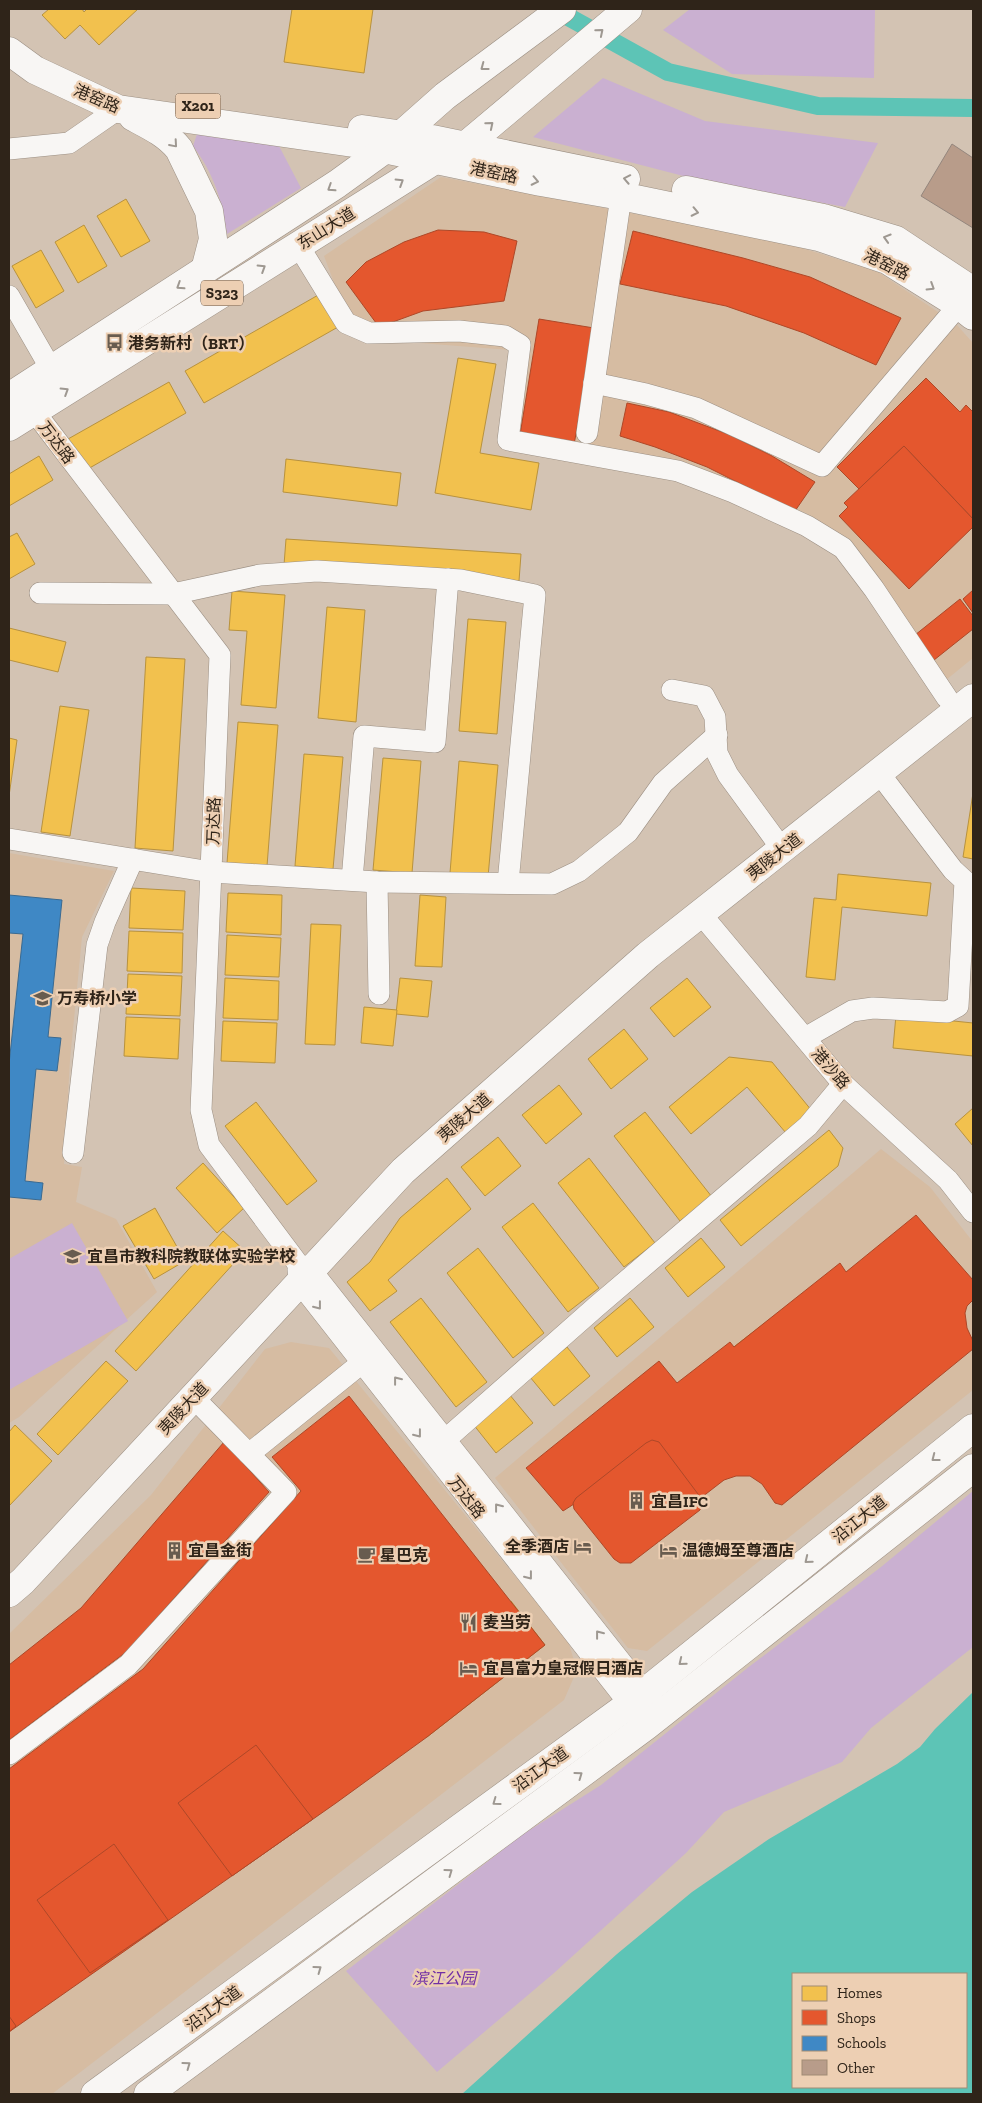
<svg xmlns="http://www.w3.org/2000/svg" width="982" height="2103" font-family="'Zilla Slab','Noto Sans SC',serif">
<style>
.built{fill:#d6bca2}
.green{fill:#cab0d1}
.water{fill:#5dc4b6;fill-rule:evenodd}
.homes{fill:#f2c14e;stroke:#b8923e}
.shops{fill:#e4572e;stroke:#ae4828}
.schools{fill:#3f88c5;stroke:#3a6a91}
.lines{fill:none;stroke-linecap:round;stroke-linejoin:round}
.canal{stroke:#5dc4b6;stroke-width:18}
.building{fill:#b89c8a;stroke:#94867d}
.minor-casing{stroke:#9b8f83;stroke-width:22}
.major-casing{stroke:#9b8f83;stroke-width:29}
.minor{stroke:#f8f6f4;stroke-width:21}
.major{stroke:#f8f6f4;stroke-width:28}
.oneway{stroke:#9e9891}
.labels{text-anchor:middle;stroke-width:5;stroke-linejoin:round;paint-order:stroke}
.shield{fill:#edcfb3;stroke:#685747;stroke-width:1}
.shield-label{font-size:15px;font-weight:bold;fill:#2f2419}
.street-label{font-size:16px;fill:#2f2419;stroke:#edcfb3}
.poi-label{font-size:16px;font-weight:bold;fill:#2f2419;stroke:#edcfb3;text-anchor:start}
.park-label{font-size:16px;font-style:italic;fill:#712fa6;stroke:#edcfb3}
</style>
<rect width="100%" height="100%" fill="#d3c3b3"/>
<g class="built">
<path d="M441,177L783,242L878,272L956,324L973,343V658L946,680L859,552L806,513L610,464L501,445L511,350L355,338L324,256Z"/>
<path d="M9,853L114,871L82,937L70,1060L64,1164L82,1167L76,1202L116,1219L157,1292L19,1417L9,1423Z"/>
<path d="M881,1149L930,1187L973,1242V1390L647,1651L628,1648L495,1478Z"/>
<path d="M291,1342L329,1348L568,1641L577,1670L564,1700L52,2094H9V1634L151,1495L265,1349Z"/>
</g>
<g class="green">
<path d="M690,9H875L874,78L732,74L663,30Z"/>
<path d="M603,78L705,121L878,143L845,207L695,179L533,137Z"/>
<path d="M214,132L279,146L301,188L227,234C222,200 214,174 193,146L197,134Z"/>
<path d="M72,1223L128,1321L9,1390V1259Z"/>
<path d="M973,1491V1647L871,1728L842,1762L724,1812L686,1853L554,1973L437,2072L346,1971L522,1835L601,1785L750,1666L881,1567Z"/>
</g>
<path class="water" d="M973,1692V2094H462L617,1954L692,1892L769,1839L897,1764L920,1747L935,1729ZM793,1974H966V2087H793Z"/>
<g class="homes">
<path d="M49,9H82L84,12L87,9H138L99,45L80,25L65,39L42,15Z"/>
<path d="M292,9H373L364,73L284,62Z"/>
<path d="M126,199L150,241L121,257L97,216Z"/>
<path d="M84,225L107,266L78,283L55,242Z"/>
<path d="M41,250L64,291L36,308L12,266Z"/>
<path d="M320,294L338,327L204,403L185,371Z"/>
<path d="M458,358L496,364L480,453L539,463L531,510L435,493Z"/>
<path d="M169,382L186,413L86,470L68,439Z"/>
<path d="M39,456L53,480L9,506V474Z"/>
<path d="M286,459L401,473L397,506L283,492Z"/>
<path d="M17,533L35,564L9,579V537Z"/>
<path d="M286,539L521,554L519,581L284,565Z"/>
<path d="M232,591L285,595L276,708L241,705L247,631L229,630Z"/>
<path d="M327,607L365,610L356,722L318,718Z"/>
<path d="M468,619L506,622L497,734L459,731Z"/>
<path d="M9,628L66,642L58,672L9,660Z"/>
<path d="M146,657L185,659L173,851L135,848Z"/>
<path d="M60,706L89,710L70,836L41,832Z"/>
<path d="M238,722L278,725L267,866L227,863Z"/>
<path d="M9,738L17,740L9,796Z"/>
<path d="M304,754L343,757L333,869L295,866Z"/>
<path d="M383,758L421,761L412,873L373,870Z"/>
<path d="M459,761L498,765L488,877L450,873Z"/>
<path d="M973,793V859L963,857Z"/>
<path d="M838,874L931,883L927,916L842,907L835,980L806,977L814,898L836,900Z"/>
<path d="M131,888L185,891L183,930L129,928Z"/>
<path d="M228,893L282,895L281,935L226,932Z"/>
<path d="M420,895L446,897L442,967L415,966Z"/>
<path d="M311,924L341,925L335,1045L305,1044Z"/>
<path d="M129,931L183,933L182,973L127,971Z"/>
<path d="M227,935L281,938L279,977L225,975Z"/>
<path d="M128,974L182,976L180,1016L126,1014Z"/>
<path d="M225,978L279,981L278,1020L223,1018Z"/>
<path d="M400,978L432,981L428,1017L396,1014Z"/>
<path d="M687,978L711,1007L674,1037L650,1008Z"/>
<path d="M364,1007L397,1010L393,1046L361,1043Z"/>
<path d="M896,1015L973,1023V1056L893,1048Z"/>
<path d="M126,1017L180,1019L178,1059L124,1056Z"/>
<path d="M223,1021L277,1023L275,1063L221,1061Z"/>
<path d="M624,1029L648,1059L611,1089L588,1059Z"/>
<path d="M729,1057L772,1062L812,1111L786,1133L747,1087L691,1134L669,1107Z"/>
<path d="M559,1085L582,1114L546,1144L522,1115Z"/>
<path d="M256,1102L317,1181L287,1205L225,1126Z"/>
<path d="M973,1108V1146L955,1124Z"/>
<path d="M645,1112L712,1197L680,1221L614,1136Z"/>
<path d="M829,1130L843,1148L838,1166L741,1246L720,1220Z"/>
<path d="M498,1137L521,1166L485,1196L461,1167Z"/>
<path d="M589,1158L655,1243L624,1267L558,1183Z"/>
<path d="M203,1163L244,1208L217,1233L176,1188Z"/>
<path d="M447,1178L471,1209L388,1280L397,1291L370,1311L347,1282L370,1262L400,1218Z"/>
<path d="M533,1203L599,1288L568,1312L502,1227Z"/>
<path d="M155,1208L185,1261L154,1279L123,1226Z"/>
<path d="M906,1225L937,1265L878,1311L847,1272Z"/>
<path d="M223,1231L245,1251L136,1371L115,1351Z"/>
<path d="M701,1238L725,1267L688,1297L665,1268Z"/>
<path d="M478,1248L544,1333L513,1358L447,1273Z"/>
<path d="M421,1298L487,1382L456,1407L390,1322Z"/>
<path d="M630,1298L654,1327L617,1357L594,1328Z"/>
<path d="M795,1300L825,1339L766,1386L735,1346Z"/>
<path d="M567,1347L590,1376L554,1406L530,1377Z"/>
<path d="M106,1361L128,1381L58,1455L37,1434Z"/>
<path d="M509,1394L533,1423L496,1453L473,1424Z"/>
<path d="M15,1425L52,1461L9,1506V1432Z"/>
<path d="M511,1601L545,1645L427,1737L392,1691Z"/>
</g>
<g class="shops">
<path d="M438,230L484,232L517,241L504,301L423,311L379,327L346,282L366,262L404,242Z"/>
<path d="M633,231L743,258L810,277L901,318L876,365L804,333L726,306L620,284Z"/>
<path d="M539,319L594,328L574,445L520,435Z"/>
<path d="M926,378L960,412L966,405L973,412V519L904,446L859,489L837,467Z"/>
<path d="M627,403L669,412L730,435L772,456L815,482L795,511L707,467L655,447L620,436Z"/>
<path d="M904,446L973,519V527L909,589L839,516L848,507L844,503Z"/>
<path d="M973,590V613L963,599Z"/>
<path d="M960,599L973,616V629L929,664L910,639Z"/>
<path d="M916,1215L973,1280V1300L967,1306L965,1313L967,1328L973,1341V1349L782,1505L775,1503L762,1484L750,1476H736L724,1480L622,1559L617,1558L574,1504L563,1511L526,1468L659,1361L677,1383L730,1342L734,1347L840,1263L846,1272Z"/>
<path d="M349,1396L545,1645L427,1737L336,1803L9,2032V1769L143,1669L301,1491L272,1457Z"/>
<path d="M652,1440L659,1442L698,1494L701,1504L700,1510L631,1563H620L614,1559L574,1509L573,1503L576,1498L646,1443Z"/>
<path d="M224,1442L269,1492L126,1652L9,1740V1665L81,1608Z"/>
<path d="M256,1745L313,1819L232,1876L178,1803Z"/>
<path d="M114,1844L168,1920L90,1973L37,1900Z"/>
<path d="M9,2016L16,2026L9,2032Z"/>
</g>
<path class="schools" d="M9,895L62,900L48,1037L61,1038L57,1071L36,1069L25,1181L43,1183L41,1200L9,1197V1064L23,934L9,933Z"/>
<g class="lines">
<path class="canal" d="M554,9L668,72L818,106L973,108"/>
</g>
<path class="building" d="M952,144L973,158V228L921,196Z"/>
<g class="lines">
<defs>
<g id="minor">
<path d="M9,149L69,143L118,109"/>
<path d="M298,245L346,323L369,333L459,331L505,336L520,345L508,440L678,471L733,492L807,526L843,548L874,589L947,698"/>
<path d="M9,296L51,369"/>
<path d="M594,383L646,394L696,408L822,466L959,305"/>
<path d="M34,411L220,655L201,1110L209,1145L298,1264L310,1269L655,1705"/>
<path d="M587,433L621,196"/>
<path d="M40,593L173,594L260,575L317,571L461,580L535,595L508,883"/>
<path d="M672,690L704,696L715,717L717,753L728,775L774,838"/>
<path d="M9,839L211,872L377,882L552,884L579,871L628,832L663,783L717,735"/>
<path d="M352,880L364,736L435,742L448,579"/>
<path d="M377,882L379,994"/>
<path d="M701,914L843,1084L948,1180L973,1212"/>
<path d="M805,1038L852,1011L873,1008L947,1012L958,1006L965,881L953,870L879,773"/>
<path d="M73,1153L97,945L105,922L133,859"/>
<path d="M298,1269L299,1282L639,1716"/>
<path d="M445,1440L597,1306L808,1126L843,1084"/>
<path d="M249,1454L363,1362"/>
<path d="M9,1754L128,1665L286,1492L193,1397"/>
</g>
<g id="major">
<path d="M9,51L35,70L118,109L360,144L541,182L621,196L819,237L887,260L959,305L973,316"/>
<path d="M133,117C150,126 167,134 179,149L209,211L213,239L205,270"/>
<path d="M362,129L432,139L626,179"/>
<path d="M686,190L823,218L896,240L973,291"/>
<path d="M9,397L337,184L384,150L445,96L562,9"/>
<path d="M9,427L435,160L465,146L628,9"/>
<path d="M9,1593L23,1581L403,1171L648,955L973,698"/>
<path d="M95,2094L630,1704L973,1428"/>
<path d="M148,2094L646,1726L973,1468"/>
</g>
</defs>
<use href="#minor" class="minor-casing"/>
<use href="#major" class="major-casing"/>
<use href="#minor" class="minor"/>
<use href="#major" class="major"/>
</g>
<defs><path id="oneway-chevron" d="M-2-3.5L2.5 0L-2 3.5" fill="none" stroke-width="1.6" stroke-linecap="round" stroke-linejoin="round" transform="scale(1.25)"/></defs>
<g class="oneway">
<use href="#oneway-chevron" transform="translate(600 32) rotate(-40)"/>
<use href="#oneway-chevron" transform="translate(484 67) rotate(143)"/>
<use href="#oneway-chevron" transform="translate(490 125) rotate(-40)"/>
<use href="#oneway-chevron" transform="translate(174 144) rotate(49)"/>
<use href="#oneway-chevron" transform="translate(627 179) rotate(-169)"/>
<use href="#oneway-chevron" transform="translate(535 181) rotate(12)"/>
<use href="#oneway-chevron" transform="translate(400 182) rotate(-32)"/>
<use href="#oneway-chevron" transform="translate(331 188) rotate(147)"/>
<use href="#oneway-chevron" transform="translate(695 212) rotate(12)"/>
<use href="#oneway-chevron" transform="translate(887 238) rotate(-163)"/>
<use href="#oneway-chevron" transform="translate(262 268) rotate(-32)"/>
<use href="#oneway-chevron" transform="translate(180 286) rotate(147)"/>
<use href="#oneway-chevron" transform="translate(931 287) rotate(32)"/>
<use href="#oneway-chevron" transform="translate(65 391) rotate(-32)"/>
<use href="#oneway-chevron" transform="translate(318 1306) rotate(52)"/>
<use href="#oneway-chevron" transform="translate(397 1380) rotate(-128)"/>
<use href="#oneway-chevron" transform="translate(418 1434) rotate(52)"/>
<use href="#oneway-chevron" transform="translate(935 1458) rotate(142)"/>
<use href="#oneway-chevron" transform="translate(498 1507) rotate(-128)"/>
<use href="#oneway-chevron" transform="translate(808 1560) rotate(141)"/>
<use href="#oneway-chevron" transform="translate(529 1576) rotate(52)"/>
<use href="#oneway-chevron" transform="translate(599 1634) rotate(-128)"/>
<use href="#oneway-chevron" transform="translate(682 1662) rotate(141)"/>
<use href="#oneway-chevron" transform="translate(579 1775) rotate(-36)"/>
<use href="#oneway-chevron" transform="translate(496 1802) rotate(144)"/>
<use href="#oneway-chevron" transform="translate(449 1872) rotate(-36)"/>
<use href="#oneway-chevron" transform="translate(318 1969) rotate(-36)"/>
<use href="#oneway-chevron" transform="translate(187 2065) rotate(-36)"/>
</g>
<defs>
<symbol id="bus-bare" viewBox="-9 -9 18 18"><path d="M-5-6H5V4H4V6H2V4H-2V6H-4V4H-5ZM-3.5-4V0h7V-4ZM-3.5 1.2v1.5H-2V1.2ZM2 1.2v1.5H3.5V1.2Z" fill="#685c4f" stroke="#edcfb3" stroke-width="2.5" paint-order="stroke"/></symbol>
<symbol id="school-bare" viewBox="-9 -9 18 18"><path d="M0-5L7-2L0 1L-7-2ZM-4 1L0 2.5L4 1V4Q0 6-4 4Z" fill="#685c4f" stroke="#edcfb3" stroke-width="2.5" paint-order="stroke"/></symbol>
<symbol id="building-bare" viewBox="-9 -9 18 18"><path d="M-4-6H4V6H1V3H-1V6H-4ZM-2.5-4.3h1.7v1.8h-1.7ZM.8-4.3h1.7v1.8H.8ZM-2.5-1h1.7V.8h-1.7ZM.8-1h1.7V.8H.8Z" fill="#685c4f" stroke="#edcfb3" stroke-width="2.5" paint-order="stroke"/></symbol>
<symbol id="hotel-bare" viewBox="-9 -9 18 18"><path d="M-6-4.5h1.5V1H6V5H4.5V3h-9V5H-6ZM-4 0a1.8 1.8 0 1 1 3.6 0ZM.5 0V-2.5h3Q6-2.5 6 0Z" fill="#685c4f" stroke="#edcfb3" stroke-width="2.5" paint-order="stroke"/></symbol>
<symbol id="cafe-bare" viewBox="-9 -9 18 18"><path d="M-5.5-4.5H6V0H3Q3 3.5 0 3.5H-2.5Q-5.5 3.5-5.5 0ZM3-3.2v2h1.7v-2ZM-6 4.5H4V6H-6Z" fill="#685c4f" stroke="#edcfb3" stroke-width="2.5" paint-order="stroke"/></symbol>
<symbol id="restaurant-bare" viewBox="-9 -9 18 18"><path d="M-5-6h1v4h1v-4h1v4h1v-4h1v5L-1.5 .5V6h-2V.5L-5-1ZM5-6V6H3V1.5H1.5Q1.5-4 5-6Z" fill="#685c4f" stroke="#edcfb3" stroke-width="2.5" paint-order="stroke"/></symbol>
</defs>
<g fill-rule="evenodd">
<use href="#bus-bare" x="102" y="330" width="25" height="25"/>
<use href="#school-bare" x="30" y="986" width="25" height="25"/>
<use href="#school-bare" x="60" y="1244" width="25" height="25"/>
<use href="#building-bare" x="624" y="1488" width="25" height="25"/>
<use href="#hotel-bare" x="570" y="1534" width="25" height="25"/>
<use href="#building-bare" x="162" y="1538" width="25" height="25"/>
<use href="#hotel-bare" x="656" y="1538" width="25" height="25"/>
<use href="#cafe-bare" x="354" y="1542" width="25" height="25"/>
<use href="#restaurant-bare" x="456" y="1610" width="25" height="25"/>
<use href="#hotel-bare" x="456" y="1656" width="25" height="25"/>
</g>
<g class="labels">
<g class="shield">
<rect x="175.5" y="93.5" width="45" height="25" rx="4"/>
<rect x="201" y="280.5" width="42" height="25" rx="4"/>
</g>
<g class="shield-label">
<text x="198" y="111">X201</text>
<text x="222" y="298">S323</text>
</g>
<g class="street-label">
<text transform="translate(97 98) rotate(23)" y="6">港窑路</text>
<text transform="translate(494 172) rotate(12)" y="6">港窑路</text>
<text transform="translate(326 228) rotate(-32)" y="6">东山大道</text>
<text transform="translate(887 264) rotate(26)" y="6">港窑路</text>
<text transform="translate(57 442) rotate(53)" y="6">万达路</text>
<text transform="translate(213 821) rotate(-88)" y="6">万达路</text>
<text transform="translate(774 856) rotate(-38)" y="6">夷陵大道</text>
<text transform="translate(831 1068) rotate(49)" y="6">港沙路</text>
<text transform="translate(464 1117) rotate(-41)" y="6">夷陵大道</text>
<text transform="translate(183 1408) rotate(-47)" y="6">夷陵大道</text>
<text transform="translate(467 1497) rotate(52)" y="6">万达路</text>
<text transform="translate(859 1519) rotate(-39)" y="6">沿江大道</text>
<text transform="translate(540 1769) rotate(-36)" y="6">沿江大道</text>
<text transform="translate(213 2008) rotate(-36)" y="6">沿江大道</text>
</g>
<g class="poi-label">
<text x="128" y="349">港务新村（BRT）</text>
<text x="57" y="1004">万寿桥小学</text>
<text x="87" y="1262">宜昌市教科院教联体实验学校</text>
<text x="651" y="1507">宜昌IFC</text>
<text x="569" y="1552" text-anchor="end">全季酒店</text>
<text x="188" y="1556">宜昌金街</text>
<text x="682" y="1556">温德姆至尊酒店</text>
<text x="380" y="1561">星巴克</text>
<text x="483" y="1628">麦当劳</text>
<text x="483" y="1674">宜昌富力皇冠假日酒店</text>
</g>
<g class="park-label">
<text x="444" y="1984">滨江公园</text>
</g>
</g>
<rect width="982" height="2103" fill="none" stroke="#2f2419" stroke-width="20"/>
<rect x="792" y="1973" width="175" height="115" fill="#edcfb3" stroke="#a18b75"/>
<rect x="802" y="1986" width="25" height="15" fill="#f2c14e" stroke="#a18b75"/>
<text x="837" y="1998" font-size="15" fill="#2f2419">Homes</text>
<rect x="802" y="2010" width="25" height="15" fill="#e4572e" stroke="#a18b75"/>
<text x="837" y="2023" font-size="15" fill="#2f2419">Shops</text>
<rect x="802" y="2036" width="25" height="15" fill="#3f88c5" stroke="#a18b75"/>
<text x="837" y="2048" font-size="15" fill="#2f2419">Schools</text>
<rect x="802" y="2060" width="25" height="15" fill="#b89c8a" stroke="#a18b75"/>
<text x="837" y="2073" font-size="15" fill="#2f2419">Other</text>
</svg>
